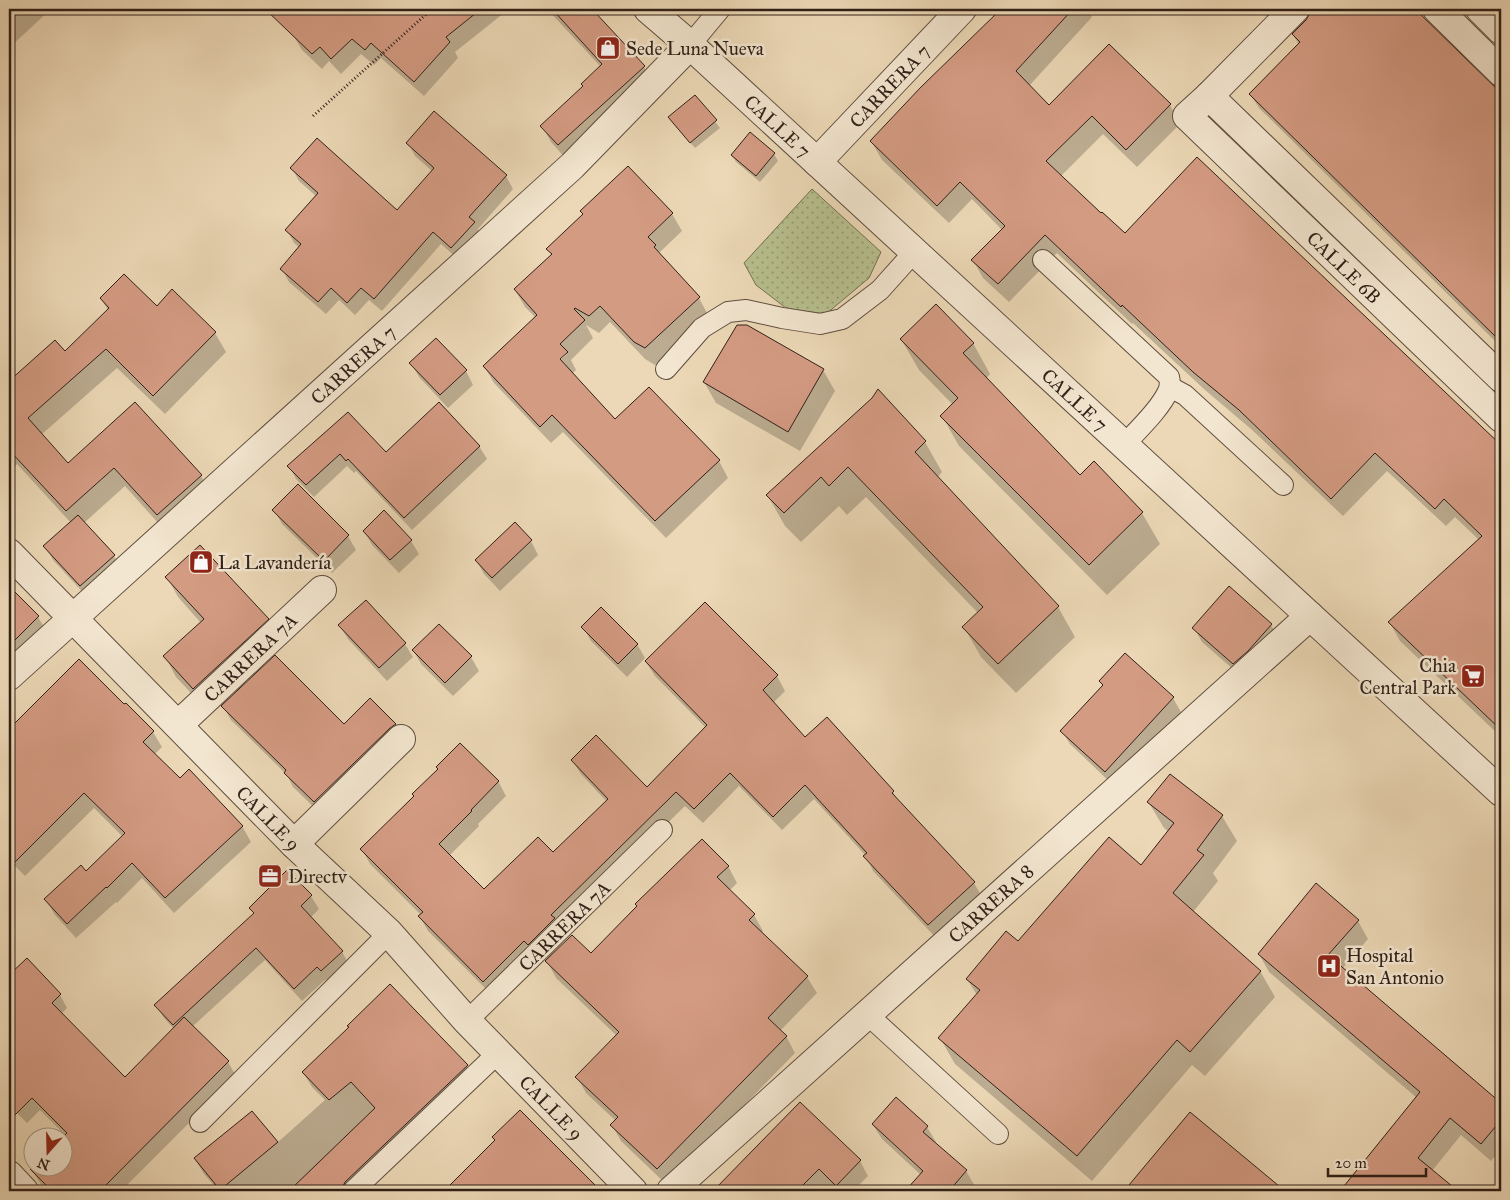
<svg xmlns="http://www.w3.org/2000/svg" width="1510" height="1200" font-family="'IM FELL Great Primer',serif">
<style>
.grass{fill:url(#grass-dots);stroke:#747053}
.shadow{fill:#0003;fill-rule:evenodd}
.building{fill:#d49b83;stroke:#302018}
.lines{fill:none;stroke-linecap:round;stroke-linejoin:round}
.service-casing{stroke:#5f4e40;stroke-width:22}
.minor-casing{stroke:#5f4e40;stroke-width:30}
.tertiary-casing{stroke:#5f4e40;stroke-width:30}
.path{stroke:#302018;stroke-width:3;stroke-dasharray:1 2.5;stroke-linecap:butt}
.service{stroke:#f3e6d0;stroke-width:20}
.minor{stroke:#f3e6d0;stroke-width:28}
.tertiary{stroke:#f3e6d0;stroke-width:28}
.labels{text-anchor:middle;stroke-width:5;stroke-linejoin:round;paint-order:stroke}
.poi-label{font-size:19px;fill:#302018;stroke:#f3e6d0;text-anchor:start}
.street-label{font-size:19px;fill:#302018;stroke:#f3e6d0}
</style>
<defs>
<pattern id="grass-dots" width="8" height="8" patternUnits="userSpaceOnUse" patternTransform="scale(1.25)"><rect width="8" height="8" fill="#b7bf8e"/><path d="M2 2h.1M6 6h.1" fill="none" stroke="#959b73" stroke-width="1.8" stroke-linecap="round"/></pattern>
</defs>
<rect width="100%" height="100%" fill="#ecd8b6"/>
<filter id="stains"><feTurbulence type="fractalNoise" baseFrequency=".004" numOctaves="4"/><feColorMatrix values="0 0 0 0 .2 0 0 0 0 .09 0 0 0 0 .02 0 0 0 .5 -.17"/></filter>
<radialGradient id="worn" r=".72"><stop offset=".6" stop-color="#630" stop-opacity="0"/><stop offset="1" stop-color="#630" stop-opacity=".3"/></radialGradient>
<path class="grass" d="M812,189L881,252L869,278L826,314L786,308L756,285L744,263Z"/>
<g class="shadow">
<path d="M9,9H51L9,48Z"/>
<path d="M317,9H509L455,52L458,58L424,96L381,58L374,65L361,54L341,74L329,61L322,69L302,50L293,35Z"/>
<path d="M547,9H590L644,67L653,82L567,160L551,142L542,126L584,86L601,67Z"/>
<path d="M1004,9H1087L1092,17L1029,86L1049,107L1109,46L1170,105L1180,124L1137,167L1103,134L1061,176L1125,235L1197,159L1501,445V737L1400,641L1390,623L1479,540L1455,517L1446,526L1387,471L1343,516L1251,429L1205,390L1133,323L1132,324L1057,253L1009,302L983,278L973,260L1002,230L972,199L949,223L882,160L871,141L974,42Z"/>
<path d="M1259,9H1297L1278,26Z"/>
<path d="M1310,9H1413L1501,95V347L1259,108L1250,94L1299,45L1293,35L1307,21L1311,10Z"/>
<path d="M695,96L720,128L695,148L674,124Z"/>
<path d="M408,143L506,176L513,189L478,229L482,236L459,260L441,244L382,311L369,300L355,315L339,300L326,314L289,282L282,269L300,248L294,243L287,230L317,197L299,181L292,168L397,212L433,172L415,156Z"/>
<path d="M774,154L778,161L760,182L736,162L732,155Z"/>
<path d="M628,168L672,214L682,231L659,253L699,298L708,315L655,365L645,359L610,322L599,333L586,325L593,338L571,360L576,370L572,374L615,421L719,461L728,478L666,538L563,432L551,443L494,383L484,366L536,318L525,307L515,290L552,256L548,249L584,215ZM567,351V354L556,364L554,363Z"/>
<path d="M101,299L157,307L215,333L226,352L165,414L117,368L41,435L68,465L135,404L201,476L212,495L168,534L125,486L84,523L114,556L122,569L89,599L53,560L45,546L71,523L17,464L9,472V386L23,373L65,353L108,310Z"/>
<path d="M901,339L973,343L990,374L986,379L1080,477L1094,463L1142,513L1160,544L1107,595L959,446L942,416L953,405L919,370Z"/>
<path d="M411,363L466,371L473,385L448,408L419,377Z"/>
<path d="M823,370L835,391L800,451L716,403L704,382Z"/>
<path d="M878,391L925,442L942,472L937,478L1058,607L1075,637L1016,693L981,657L964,627L978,613L866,497L847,515L839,506L801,542L785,526L768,496L873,398Z"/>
<path d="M348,414L386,454L479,446L487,459L412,530L356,471L354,473L347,466L314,497L296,479L289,466Z"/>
<path d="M298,486L348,536L356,550L332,573L282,524L274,510Z"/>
<path d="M364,531L411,541L419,554L399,573L372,545Z"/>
<path d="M531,541L538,555L500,591L484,574L476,560Z"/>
<path d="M167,577L268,619L280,640L206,709L176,677L165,656L201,623L178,597Z"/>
<path d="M9,588L38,617L50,637L9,678Z"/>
<path d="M705,604L777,676L785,691L773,703L805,739L893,792L900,804L974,883L982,897L937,939L873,871L866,856L814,799L782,830L739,786L703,823L685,806L492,995L428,931L420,917L421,915L370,864L362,850L498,781L506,796L478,824L479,826L449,856L484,891L553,854L607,802L581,774L572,760L647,789L706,728L655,676L646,662Z"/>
<path d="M1271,625L1279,638L1242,677L1202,642L1194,628Z"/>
<path d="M340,626L405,644L413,657L387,681L348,639Z"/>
<path d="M583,627L637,644L645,658L627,677L591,641Z"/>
<path d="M413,650L471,657L479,671L453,696L421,664Z"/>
<path d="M79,661L153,732L162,747L154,755L180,780L242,826L251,842L174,913L142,878L117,903L116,902L76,938L55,915L46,900L86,873L123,837L94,808L25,876L9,860V731Z"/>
<path d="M1104,686L1173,698L1181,712L1113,785L1070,744L1062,731Z"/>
<path d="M370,700L395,725L403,739L322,815L293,787L287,775L231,720L223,706L344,725Z"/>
<path d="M1149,803L1222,816L1237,841L1213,873L1218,881L1193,912L1260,971L1275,997L1205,1076L1192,1065L1092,1181L955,1064L940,1038L977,995L967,979L1018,943L1141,867L1169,832L1164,828Z"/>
<path d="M728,866L737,883L729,891L754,915L763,931L761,933L807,977L817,993L780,1031L786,1036L795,1053L667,1185L621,1141L612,1125L616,1121L586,1093L577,1077L617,1036L556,978L547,961L591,955Z"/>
<path d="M287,872L311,896L319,909L310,918L342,952L349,964L329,983L325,980L302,1001L265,960L192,1027L228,1062L236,1076L121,1191H48L40,1183L32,1170L34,1168H62L66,1136L40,1110L27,1123L9,1105V977L27,960L60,995L67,1008L61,1014L125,1079L174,1029L164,1018L156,1005L254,914L251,908Z"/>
<path d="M1358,921L1368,939L1342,969L1501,1105V1149L1491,1161L1461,1135L1432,1171L1456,1191H1342L1417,1098L1269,972L1259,954Z"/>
<path d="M467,1066L476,1081L360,1191H219L204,1174L195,1159L277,1143L325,1100L312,1087L303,1072Z"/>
<path d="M897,1099L927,1127L936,1142L934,1143L966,1171L975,1186L970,1191H907L921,1175L882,1139L873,1125Z"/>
<path d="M800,1103L860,1161L868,1176L853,1191H715Z"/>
<path d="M520,1112L599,1191H446L496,1141Z"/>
<path d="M1190,1114L1283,1191H1134L1130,1185Z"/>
</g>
<g class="building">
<path d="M265,9H481L446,37L450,42L414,82L371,43L365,50L352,39L331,59L320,47L312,54Z"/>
<path d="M552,9H592L645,66L558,145L540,126L583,86L581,84L602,64Z"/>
<path d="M1001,9H1073L1016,71L1049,105L1109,44L1171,104L1126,150L1092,116L1046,161L1101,213L1102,212L1125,233L1197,157L1501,445V730L1388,622L1482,536L1444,499L1435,509L1375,453L1331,499L1239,410L1193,372L1122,305L1121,307L1045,235L998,284L971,260L1005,226L960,182L937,206L870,141L921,87Z"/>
<path d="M1310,9H1415L1501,93V342L1249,94L1300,42L1292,34L1306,20L1310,13Z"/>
<path d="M695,95L717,120L690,143L668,117Z"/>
<path d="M434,111L507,175L469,217L475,222L451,248L433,232L374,299L361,288L347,303L331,288L318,302L280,269L301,244L285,230L318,193L290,168L317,138L397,210L434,168L406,143Z"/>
<path d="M750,132L775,153L756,176L731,155Z"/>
<path d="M628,166L673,213L648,237L656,245L654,247L700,297L645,348L634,342L600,306L589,316L575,308L574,309L585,320L560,344L568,352L560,359L615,419L649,387L720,460L655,521L552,415L540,427L483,366L537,315L514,289L552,254L546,249L583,214L580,211Z"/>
<path d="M124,274L157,306L172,289L216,332L153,396L106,349L28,418L68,463L135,402L202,475L157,515L114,468L66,511L9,450V381L55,340L65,351L109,308L100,298Z"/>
<path d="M936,304L974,343L963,353L1080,475L1094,461L1143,512L1089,565L940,416L958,398L900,339Z"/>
<path d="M737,325H747L824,369L788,432L703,382Z"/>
<path d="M436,338L467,370L440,395L409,363Z"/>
<path d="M878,389L926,441L915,452L1059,606L998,664L962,627L983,607L848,467L829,486L821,477L784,513L766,495L872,398Z"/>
<path d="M439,402L480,446L404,518L348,459L346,461L340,454L306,485L287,466L348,412L386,452Z"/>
<path d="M298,484L349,535L324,561L272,510Z"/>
<path d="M384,510L412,540L390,560L363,531Z"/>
<path d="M78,515L115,555L80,586L43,546Z"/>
<path d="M515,522L532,540L492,578L475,560Z"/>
<path d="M200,545L269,619L193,689L163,656L204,619L165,577Z"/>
<path d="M9,586L39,616L9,646Z"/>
<path d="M1229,586L1272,624L1248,651L1233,664L1192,628Z"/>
<path d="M366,600L406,643L379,668L338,625Z"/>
<path d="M705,602L778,675L763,690L805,737L827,717L894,791L892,793L975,882L928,925L863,856L867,853L805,785L773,817L730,773L694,809L676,792L551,915L555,918L528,945L524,941L483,982L418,916L423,912L360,849L414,796L412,794L438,769L436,767L460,743L499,781L471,810L472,811L439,844L484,889L538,837L553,852L608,799L571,760L596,735L647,787L707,725L645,661Z"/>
<path d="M601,607L638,644L618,664L581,627Z"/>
<path d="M439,624L472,656L445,683L412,650Z"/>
<path d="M1125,653L1174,697L1105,772L1060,731L1103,685L1099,681Z"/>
<path d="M275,655L344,724L370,698L396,724L390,728L314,802L284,773L286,770L221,706Z"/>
<path d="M79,659L124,704L126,703L154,731L143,742L180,778L189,769L243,826L165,898L132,863L107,888L106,887L67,924L44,899L81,865L86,871L125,833L84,793L9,868V729Z"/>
<path d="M1170,774L1223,815L1197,850L1204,855L1173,893L1261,971L1190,1052L1177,1040L1077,1156L938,1038L980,990L966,979L1006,931L1018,941L1109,837L1141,865L1174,823L1147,802Z"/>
<path d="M702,839L729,866L717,877L755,914L749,920L808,976L768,1018L787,1036L657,1169L610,1125L618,1117L575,1077L619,1032L545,961L572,935L591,953L637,906L635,904Z"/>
<path d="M287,870L312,895L301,906L343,951L321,971L317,967L294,989L256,948L173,1025L154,1005L254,913L249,908Z"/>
<path d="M1316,883L1359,920L1328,955L1501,1103V1120L1481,1144L1450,1118L1418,1158L1458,1191H1340L1420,1092L1258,954Z"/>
<path d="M27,958L61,994L52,1003L125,1077L184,1017L229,1061L100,1191H52L30,1169L32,1167L62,1168V1138L67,1133L32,1098L9,1121V975Z"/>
<path d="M390,984L468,1065L345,1182L341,1191H289L375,1108L351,1082L329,1100L302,1072L349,1027L347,1026Z"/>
<path d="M896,1097L928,1126L923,1132L967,1170L949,1191H905L923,1171L872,1124Z"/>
<path d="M800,1102L861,1160L836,1186L819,1169L797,1191H713Z"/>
<path d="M520,1110L601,1191H444L495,1140L492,1137Z"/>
<path d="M252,1111L278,1142L220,1190L194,1158Z"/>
<path d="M1190,1112L1285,1191H1124Z"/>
</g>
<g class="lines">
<defs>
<g id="service">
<path d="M690,45L720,9"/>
<path d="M1043,260L1169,377C1170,381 1170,385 1169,389C1162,407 1138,430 1124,445"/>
<path d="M666,369L702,328L728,312L746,310L782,318L820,324L842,319L880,290L914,252"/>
<path d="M1170,387L1185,395L1283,485"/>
<path d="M868,1015L998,1134"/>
<path id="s1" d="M467,1021L662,830"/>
<path d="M200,1122L389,933"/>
<path d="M353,1191L498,1053"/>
</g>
<g id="minor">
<path d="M648,9L690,45"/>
<path id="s2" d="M1295,9L1209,96L1187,116L1501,418"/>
<path d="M1437,9L1501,72"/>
<path d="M1480,9L1501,30"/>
<path d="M1209,96L1501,378"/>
<path id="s3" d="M817,162L962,9"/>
<path id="s4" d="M9,553L294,844L389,933L467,1021L633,1191"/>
<path id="s5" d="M178,725L322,590"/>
<path d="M294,844L401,739"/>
<path d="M9,1175L24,1191"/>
<path id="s6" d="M671,1191L1310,616"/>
</g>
<g id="tertiary">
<path id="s7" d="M9,676L572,166L690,45L1501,792"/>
</g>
</defs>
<use href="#service" class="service-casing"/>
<use href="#minor" class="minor-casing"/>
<use href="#tertiary" class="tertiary-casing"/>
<path class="path" d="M313,116L432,9"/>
<use href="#service" class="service"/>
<use href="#minor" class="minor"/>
<use href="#tertiary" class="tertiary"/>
</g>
<defs>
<symbol id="shop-square" viewBox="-11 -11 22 22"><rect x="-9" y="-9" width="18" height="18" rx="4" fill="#8f2418" stroke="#f3e6d0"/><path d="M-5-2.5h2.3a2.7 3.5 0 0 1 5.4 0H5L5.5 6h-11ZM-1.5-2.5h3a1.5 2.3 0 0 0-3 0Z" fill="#fff"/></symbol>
<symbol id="supermarket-square" viewBox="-11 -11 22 22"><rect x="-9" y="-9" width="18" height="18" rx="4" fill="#8f2418" stroke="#f3e6d0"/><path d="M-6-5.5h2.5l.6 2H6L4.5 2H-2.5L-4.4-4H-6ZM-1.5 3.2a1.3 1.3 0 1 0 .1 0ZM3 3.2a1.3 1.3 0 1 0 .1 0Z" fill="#fff"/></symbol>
<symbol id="office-square" viewBox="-11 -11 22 22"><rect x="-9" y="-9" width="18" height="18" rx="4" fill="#8f2418" stroke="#f3e6d0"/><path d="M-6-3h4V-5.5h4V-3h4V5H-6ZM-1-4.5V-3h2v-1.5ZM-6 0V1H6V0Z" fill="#fff"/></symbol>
<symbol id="hospital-square" viewBox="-11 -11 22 22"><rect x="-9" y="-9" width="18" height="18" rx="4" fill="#8f2418" stroke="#f3e6d0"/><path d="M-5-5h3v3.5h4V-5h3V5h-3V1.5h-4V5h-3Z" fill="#fff"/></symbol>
</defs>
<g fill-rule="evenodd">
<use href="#shop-square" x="594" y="34" width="28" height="28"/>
<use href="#shop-square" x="187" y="548" width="28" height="28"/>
<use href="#supermarket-square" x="1459" y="662" width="28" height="28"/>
<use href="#office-square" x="256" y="862" width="28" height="28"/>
<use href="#hospital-square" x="1315" y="952" width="28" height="28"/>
</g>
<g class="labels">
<g class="poi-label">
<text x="626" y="55">Sede Luna Nueva</text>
<text x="218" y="569">La Lavandería</text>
<text x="1456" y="672" text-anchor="end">Chia<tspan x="1456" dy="22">Central Park</tspan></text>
<text x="288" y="883">Directv</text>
<text x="1346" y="962">Hospital<tspan x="1346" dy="22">San Antonio</tspan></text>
</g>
<g class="street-label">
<text dy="7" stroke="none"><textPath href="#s3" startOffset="105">CARRERA 7</textPath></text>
<text dy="7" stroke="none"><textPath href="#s7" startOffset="1048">CALLE 7</textPath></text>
<text dy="7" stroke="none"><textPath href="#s2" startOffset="370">CALLE 6B</textPath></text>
<text dy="7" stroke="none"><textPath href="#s7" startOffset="464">CARRERA 7</textPath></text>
<text dy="7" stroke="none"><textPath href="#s7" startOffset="1452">CALLE 7</textPath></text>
<text dy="7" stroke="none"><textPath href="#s5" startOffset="99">CARRERA 7A</textPath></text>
<text dy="7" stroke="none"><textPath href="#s4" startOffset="371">CALLE 9</textPath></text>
<text dy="7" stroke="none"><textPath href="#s6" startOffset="430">CARRERA 8</textPath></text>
<text dy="7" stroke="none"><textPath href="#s1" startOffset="136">CARRERA 7A</textPath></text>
<text dy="7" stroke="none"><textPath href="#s4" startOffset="776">CALLE 9</textPath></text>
</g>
</g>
<rect width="1510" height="1200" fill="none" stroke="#ecd8b6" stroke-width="30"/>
<rect x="10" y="10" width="1490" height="1180" fill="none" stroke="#302018" stroke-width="2.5"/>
<rect x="15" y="15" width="1480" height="1170" fill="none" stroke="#302018"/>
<g transform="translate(48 1152) rotate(200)"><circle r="24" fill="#f3e6d0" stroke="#a59786"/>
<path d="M0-4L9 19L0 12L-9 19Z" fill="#8f2418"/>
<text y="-8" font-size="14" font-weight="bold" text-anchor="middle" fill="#302018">N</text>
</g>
<path d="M1328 1168v8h98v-8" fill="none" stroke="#302018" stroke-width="2.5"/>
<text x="1335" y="1168" font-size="15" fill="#302018" stroke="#f3e6d0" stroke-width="4" paint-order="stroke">20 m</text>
<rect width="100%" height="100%" filter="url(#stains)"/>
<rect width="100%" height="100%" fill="url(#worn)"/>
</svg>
